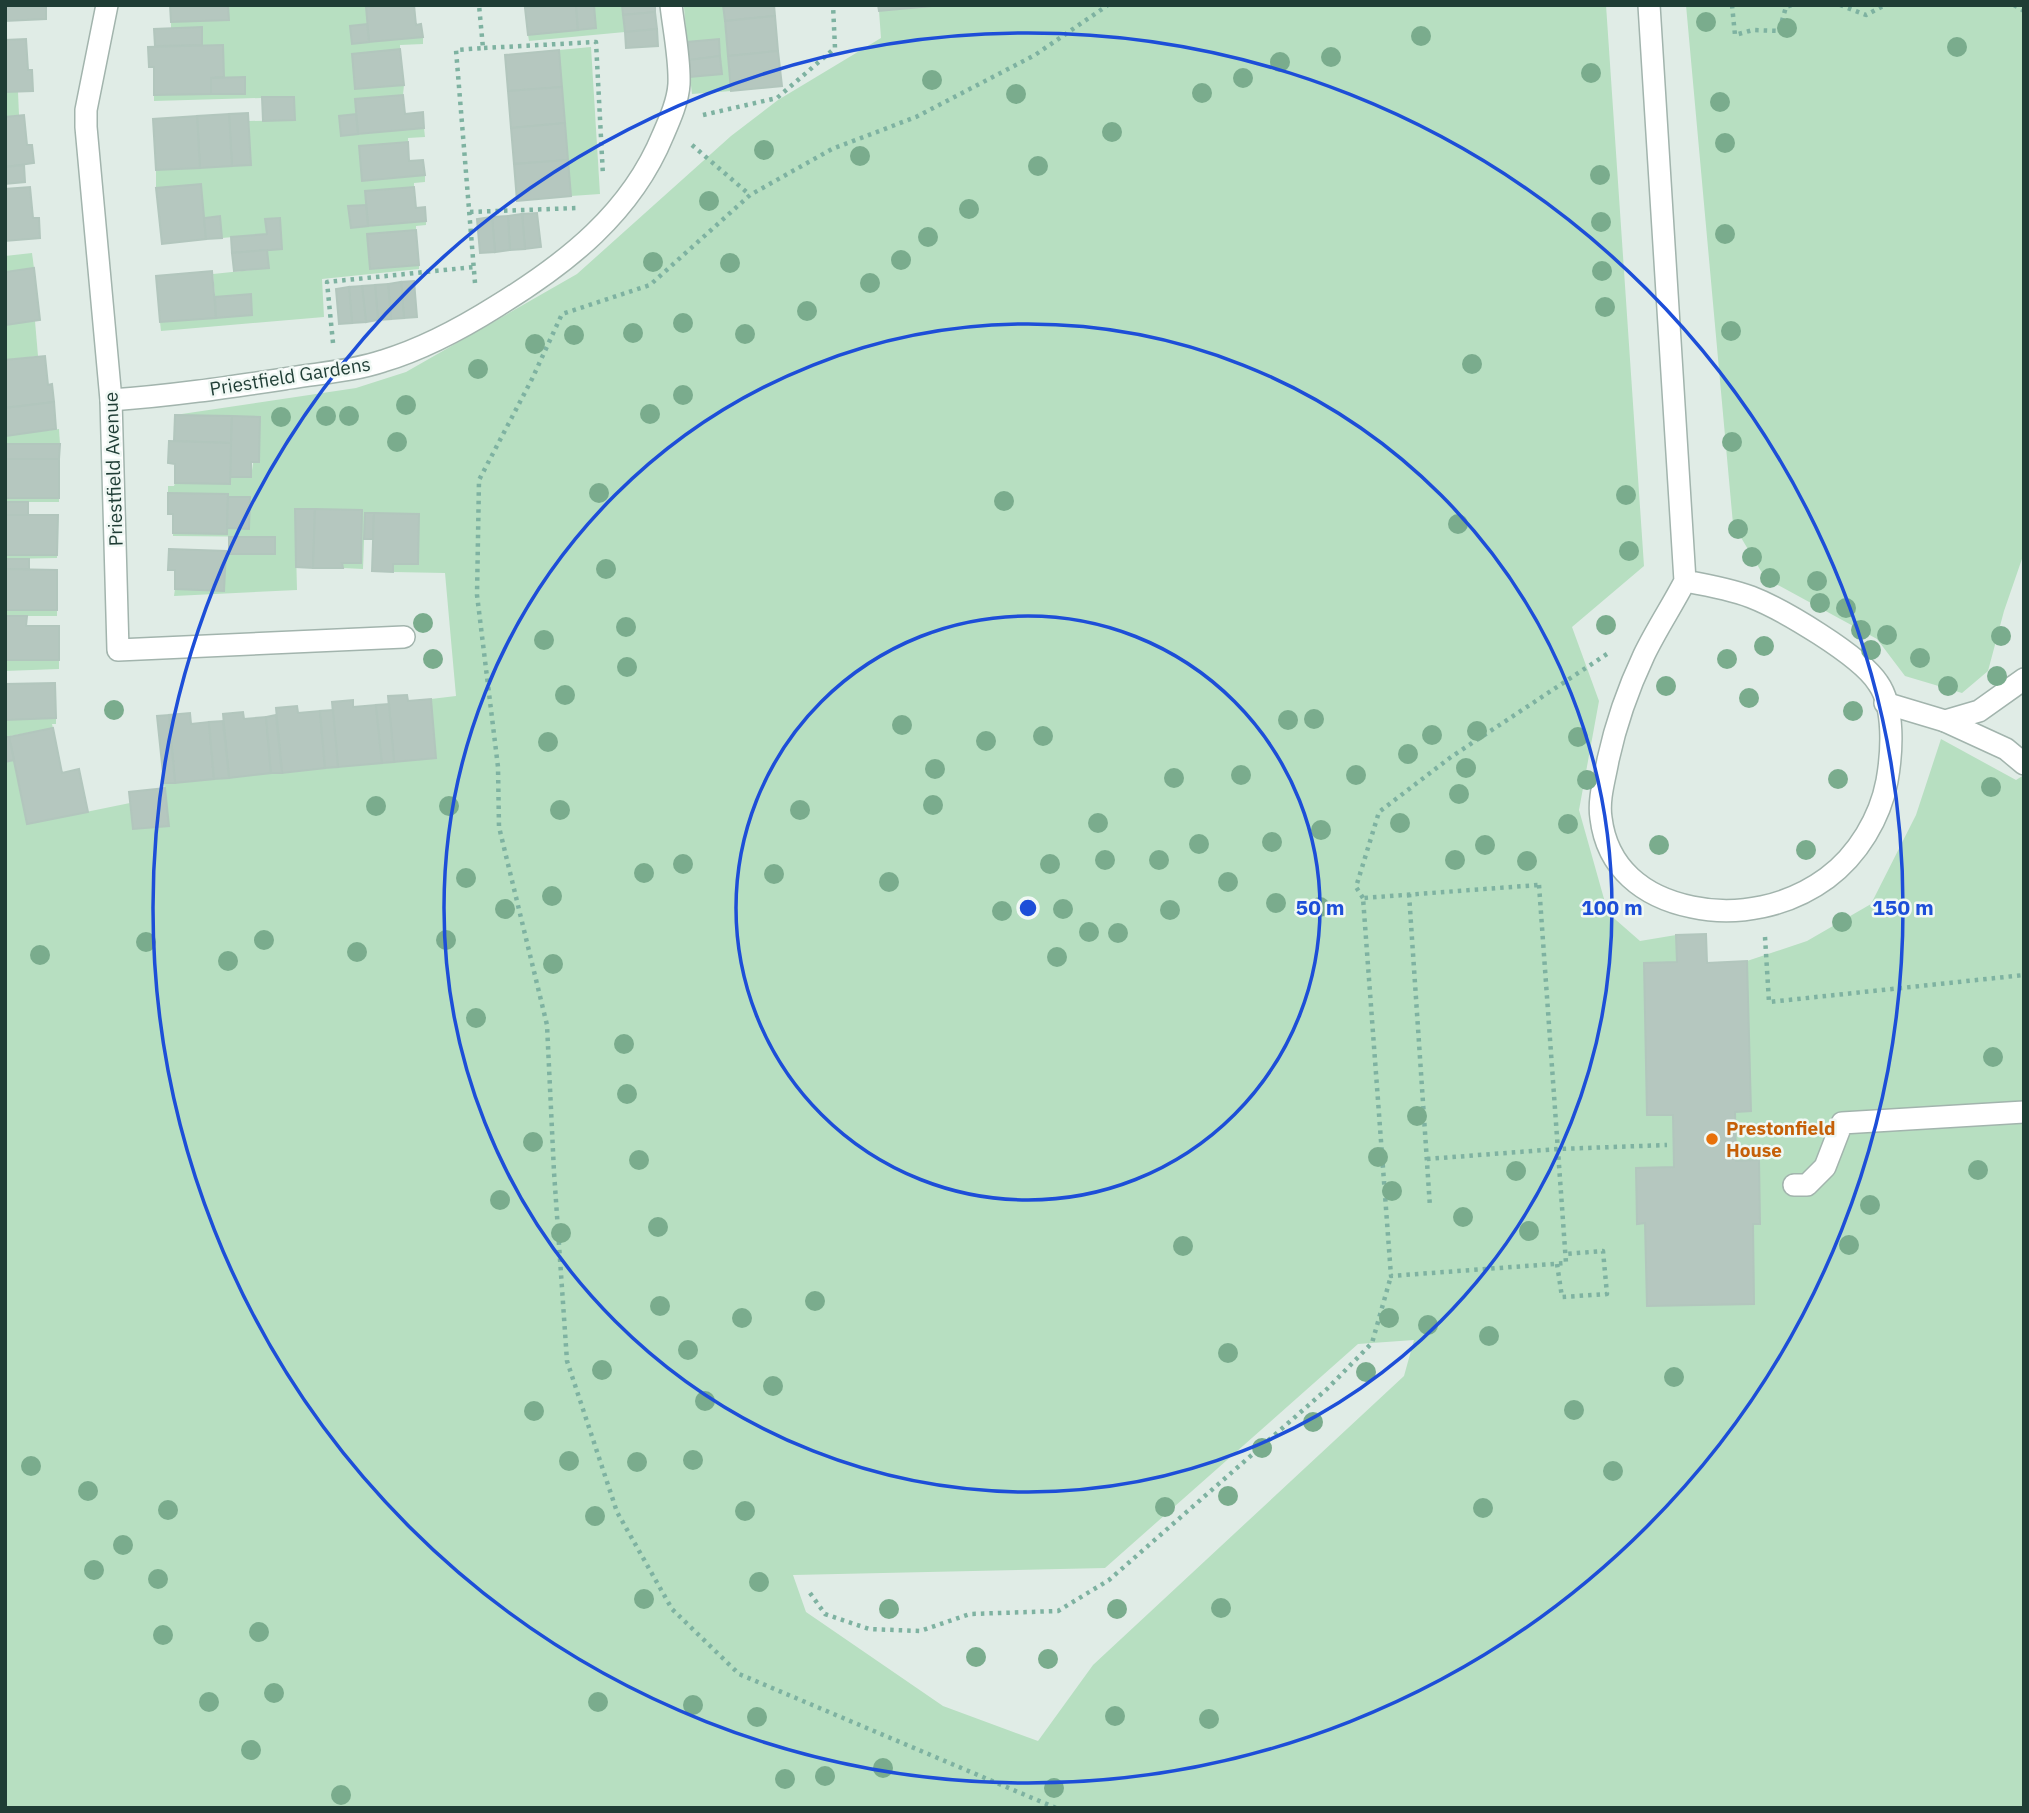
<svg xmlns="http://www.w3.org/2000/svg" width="2029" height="1813" font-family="'IBM Plex Sans',sans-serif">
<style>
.green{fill:#b7dfc1;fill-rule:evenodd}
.building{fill:#b5c7bf;stroke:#b2c6bd;stroke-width:2}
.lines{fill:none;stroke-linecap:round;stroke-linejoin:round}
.minor-casing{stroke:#a2b4ad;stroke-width:24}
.path{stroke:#7eb2a1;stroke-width:4.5;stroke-dasharray:3.5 5;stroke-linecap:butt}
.minor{stroke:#fff;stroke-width:21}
.tree{fill:#7aac8d}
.ring{fill:none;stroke:#1d4ed8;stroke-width:3.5}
.food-dot{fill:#e8710a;stroke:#f0f8f4;stroke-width:2.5}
.labels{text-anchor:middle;stroke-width:5;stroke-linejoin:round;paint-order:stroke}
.street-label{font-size:19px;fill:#1f3d35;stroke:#f0f8f4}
.food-label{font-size:19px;font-weight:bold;fill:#c56008;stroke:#f0f8f4;text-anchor:start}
.centre{fill:#1d4ed8;stroke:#f0f8f4;stroke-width:3.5}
.ring-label{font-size:21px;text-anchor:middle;font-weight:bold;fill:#1d4ed8;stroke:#f0f8f4;stroke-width:5;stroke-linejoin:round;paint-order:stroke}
</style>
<rect width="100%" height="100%" fill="#e0ece6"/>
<g class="green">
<path d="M228,5H386L366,7L367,24L350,26L352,43L423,37V44L400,45V49L352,54L355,89L404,85L403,95L355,99L356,114L339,116L341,136L424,128L425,137L408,138V142L359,147L363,181L425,175V182L414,183V187L365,191L366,205L349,207L351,228L426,221V225L416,226V230L367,235L370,269L419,265V269L322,279L324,317L161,331L160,322L252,315L251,294L215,297L213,274L269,268L267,250L282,248L280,218L266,219L267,234L222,238L220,216L204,218L200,184L156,188V170L251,165L249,121L295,120L294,97L154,101V95L245,93V77H224L223,45H202V28H171V22L228,20Z"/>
<path d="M594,5H622L625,32L529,41L528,35L595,28Z"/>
<path d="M703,5H723L731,91L692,94L690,77L722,73L719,39L687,42L684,7Z"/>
<path d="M936,5H1606L1644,566L1572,627L1599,701L1579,810L1608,913L1640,941L1676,935L1677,962L1644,963L1673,1115L1674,1167L1636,1169L1637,1223H1645L1647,1306L1754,1304L1753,1224L1760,1223L1759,1161H1736L1735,1112L1751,1111L1747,961L1807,941L1871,904L1916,815L1941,739L2016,780L2024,775V1808H5V762L14,760L27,824L130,803L133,829L168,826L164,783L436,758L431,699L456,696L445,573L393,572V564H418L419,514L365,513L363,569L343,568L342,563H361L295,510L297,590L174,596L175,589L224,591L226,554H274L275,537L173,536V533L227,534V528L249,529V497H228L227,494L168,493V486H174L175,483L229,484L230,477H251L260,417L175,415L356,388L406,372L577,274L731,136L778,100L881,38L879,11ZM1414,1340L1404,1376L1093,1665L1038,1741L943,1706L806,1612L793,1575L1105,1568L1358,1344Z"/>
<path d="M1686,5H2024V553L2004,611L1988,671L1962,693L1905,676L1877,639L1765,578L1733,524Z"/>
<path d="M591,47L600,194L571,196L559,50Z"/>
<path d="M5,92H18L19,115L5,117Z"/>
<path d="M32,253L34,268L5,272V256Z"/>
<path d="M35,321L38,356L5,360V325Z"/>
<path d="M59,429L60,444H5V436Z"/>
<rect x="5" y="498" width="54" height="4"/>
<path d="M5,555H57V558L5,559Z"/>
<rect x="5" y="610" width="52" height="6"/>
<path d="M5,660H59V669L5,671Z"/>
<path d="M56,718V724H52L53,728L5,737V720Z"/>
</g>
<g class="building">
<path d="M5,5H46V19L5,21Z"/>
<path d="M228,5L229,20L171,22L170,5Z"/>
<path d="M386,5H414L416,25L421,24L423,37L369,42L366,7Z"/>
<path d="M525,5H557L525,8Z"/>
<path d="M557,5H576L578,30L528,35L525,8Z"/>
<path d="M576,5H594L596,28L578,30Z"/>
<path d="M622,5H655V12L623,15Z"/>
<path d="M723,5H774L775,16L725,21Z"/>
<path d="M878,5H931V6L879,11Z"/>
<path d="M655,12L657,29L625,32L623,15Z"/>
<path d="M775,16L778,51L728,56L725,21Z"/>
<path d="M367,24L369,42L352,44L350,26Z"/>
<path d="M202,27V45L155,46L154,29Z"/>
<path d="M657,29L658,46L626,48L625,32Z"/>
<path d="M26,39L28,70H32L33,91L5,92V40Z"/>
<path d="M719,39L720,56L689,60L687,42Z"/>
<path d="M223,45L224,77L211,78V94L154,95V67H149L148,47Z"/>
<path d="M400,49L404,85L355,89L352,54Z"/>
<path d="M559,50L562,87L508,91L505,55Z"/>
<path d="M778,51L782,86L731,91L728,56Z"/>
<path d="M720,56L722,74L690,77L689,60Z"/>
<path d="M245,77V94H211V78Z"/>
<path d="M562,87L565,123L511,128L508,91Z"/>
<path d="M403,95L405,114L423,112L424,128L358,134L355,99Z"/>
<path d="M262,97H294L295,120L263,121Z"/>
<path d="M248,113L251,165L232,166L229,114Z"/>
<path d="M229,114L232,166L200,168L197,116Z"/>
<path d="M356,114L358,134L341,136L339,116Z"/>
<path d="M24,115L27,145H32L34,163L5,167V117Z"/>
<path d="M197,116L200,168L156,170L153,119Z"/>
<path d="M565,123L568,160L514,164L511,128Z"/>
<path d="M408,142L409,161L423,160L425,175L362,181L359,146Z"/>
<path d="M568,160L571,196L517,201L514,164Z"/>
<path d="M24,165L25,182L5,184V167Z"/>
<path d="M201,184L206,239L162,244L156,188Z"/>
<path d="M30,187L33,218H39L40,238L5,241V189Z"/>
<path d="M414,187L416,208L425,207L426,221L368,226L365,191Z"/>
<path d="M366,205L368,226L351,228L348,206Z"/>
<path d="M537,213L541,247L525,249L522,214Z"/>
<path d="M522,214L525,249L510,250L508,216Z"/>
<path d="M220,216L222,238L206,239L204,218Z"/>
<path d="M508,216L510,250L495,252L492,217Z"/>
<path d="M492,217L495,252L480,253L477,219Z"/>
<path d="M280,218L282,249L232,253L231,237L267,234L265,219Z"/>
<path d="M416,230L419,265L370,269L367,234Z"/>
<path d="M267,250L269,268L234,271L232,253Z"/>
<path d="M34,268L40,320L5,325V272Z"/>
<path d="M212,271L216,318L160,322L156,276Z"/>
<path d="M414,281L417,317L404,318L401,282Z"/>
<path d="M401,282L404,318L391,319L388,284Z"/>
<path d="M388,284L391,319L378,320L375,285Z"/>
<path d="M375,285L378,320L366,322L362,286Z"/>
<path d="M362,286L366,322L352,323L349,287Z"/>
<path d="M349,287L352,323L339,324L336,289Z"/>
<path d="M251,294L252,315L216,318L215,297Z"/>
<path d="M45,356L48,385L52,384L54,402L5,408V360Z"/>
<path d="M54,402L56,429L5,436V408Z"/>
<path d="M175,415L232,416L231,443L174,441Z"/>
<path d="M232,416L260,417L259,462H251V477H230Z"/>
<path d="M169,441L231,443L230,484L175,483V464L168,463Z"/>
<path d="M5,444H60L59,459H5Z"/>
<rect x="5" y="459" width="54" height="39"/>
<path d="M168,493L228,494L227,534L173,533V514H168Z"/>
<path d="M228,497H250L249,529L227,528Z"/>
<rect x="5" y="502" width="23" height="13"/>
<path d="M295,509H315L313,568L296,567Z"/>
<path d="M315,509L362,510L361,563H342L343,568H313Z"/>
<path d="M365,513H374L373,539H364Z"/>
<path d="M374,513L419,514L418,564H393V572L372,571Z"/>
<path d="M5,515H58L57,555H5Z"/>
<rect x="229" y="537" width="46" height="17"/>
<path d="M169,549L226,551L224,591L175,589V570H168Z"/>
<rect x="5" y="559" width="24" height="10"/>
<path d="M5,569L57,570V610H5Z"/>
<path d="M5,616H27L26,626H59V660H5Z"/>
<path d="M55,683L56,718L5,720V684Z"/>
<path d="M407,695L408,701L431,699L436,758L394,762L388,696Z"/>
<path d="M353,700V707L376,705L382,763L338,767L332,702Z"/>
<path d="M389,704L394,762L382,763L376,705Z"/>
<path d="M297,706L298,713L320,711L325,768L282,773L276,708Z"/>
<path d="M333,710L338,767L325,768L320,711Z"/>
<path d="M243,712L244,719L266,717L271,773L229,778L223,714Z"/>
<path d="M190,713L191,724L209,722L214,779L175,783L169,715Z"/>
<path d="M169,715L175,783H164L157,716Z"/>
<path d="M276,715L282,773H271L266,717Z"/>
<path d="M223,721L229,778L214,779L209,722Z"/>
<path d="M53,728L62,773L79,769L88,812L27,824L9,737Z"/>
<path d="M5,737H9L14,760L5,762Z"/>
<path d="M165,788L169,826L133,829L129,792Z"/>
<path d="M1706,934L1707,963L1747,961L1751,1111L1735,1112L1736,1161L1759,1160L1760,1224H1753L1754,1304L1647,1306L1645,1223L1637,1224L1636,1168L1674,1167L1673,1115H1647L1644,963L1677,962L1676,935Z"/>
</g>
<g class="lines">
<defs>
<g id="minor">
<path d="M107,5L86,110V127L111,400L118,650L404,637"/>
<path d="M1649,5L1685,581C1672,606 1656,630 1644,655C1628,689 1616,723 1608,760C1605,778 1598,799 1601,818C1607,868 1643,897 1692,907C1738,917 1789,906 1827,878C1858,855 1880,818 1887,781C1892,753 1895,707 1878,683C1860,655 1782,609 1751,597C1730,589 1707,585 1685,581"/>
<path d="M111,400C171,396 230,387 290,378C321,373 353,371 383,361C423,349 462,328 497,306C567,263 631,213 663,135C670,119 678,101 679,84C680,59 674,31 671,5"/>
<path d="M1885,703L1945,721L1979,711L2024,679"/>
<path d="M1945,721L2006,749L2024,764"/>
<path d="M1794,1185H1807L1825,1167L1842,1123L2024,1112"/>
</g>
</defs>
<use href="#minor" class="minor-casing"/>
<g class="path">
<path d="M1732,5L1735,35L1753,30L1779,31L1786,7L1792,5"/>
<path d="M1840,5L1866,15L1885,5"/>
<path d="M2014,5L2024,11"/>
<path d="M484,48L596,42L603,176"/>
<path d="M703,115L777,98L835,48L833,5"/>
<path d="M692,145L750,195"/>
<path d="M470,212L577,208"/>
<path d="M475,283L456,50L483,48L479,5"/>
<path d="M333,343L327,282L474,267"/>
<path d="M1539,885L1566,1263L1391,1276L1363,898Z"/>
<path d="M1409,894L1430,1207"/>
<path d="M1363,898L1356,887L1379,812L1451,757L1610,652"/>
<path d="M1765,937L1769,1002L2024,975"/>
<path d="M1427,1159L1558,1149L1667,1145"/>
<path d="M1557,1264L1562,1297L1607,1294L1603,1251L1565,1254"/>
<path d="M810,1593L825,1614L869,1629L920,1631L970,1614L1058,1611L1109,1580L1327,1389L1372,1343L1391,1276"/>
<path d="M1056,1808L739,1674L672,1609L617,1512L567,1361L554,1172L547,1025L499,827L498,767L477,595L479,480L532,379L562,314L650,285L750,195L832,149L916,117L1035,55L1108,5"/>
</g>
<use href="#minor" class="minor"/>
</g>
<g class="tree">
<circle cx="1706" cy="22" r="10"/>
<circle cx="1787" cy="28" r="10"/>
<circle cx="1421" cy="36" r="10"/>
<circle cx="1957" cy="47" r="10"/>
<circle cx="1331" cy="57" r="10"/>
<circle cx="1280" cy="62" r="10"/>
<circle cx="1591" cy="73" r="10"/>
<circle cx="1243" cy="78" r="10"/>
<circle cx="932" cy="80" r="10"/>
<circle cx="1202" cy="93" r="10"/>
<circle cx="1016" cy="94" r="10"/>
<circle cx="1720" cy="102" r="10"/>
<circle cx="1112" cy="132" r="10"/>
<circle cx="1725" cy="143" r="10"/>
<circle cx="764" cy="150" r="10"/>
<circle cx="860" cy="156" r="10"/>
<circle cx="1038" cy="166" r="10"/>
<circle cx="1600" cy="175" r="10"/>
<circle cx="709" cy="201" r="10"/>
<circle cx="969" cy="209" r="10"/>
<circle cx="1601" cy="222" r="10"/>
<circle cx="1725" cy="234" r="10"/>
<circle cx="928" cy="237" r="10"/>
<circle cx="901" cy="260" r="10"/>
<circle cx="653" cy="262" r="10"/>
<circle cx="730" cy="263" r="10"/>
<circle cx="1602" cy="271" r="10"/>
<circle cx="870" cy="283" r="10"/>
<circle cx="1605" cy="307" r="10"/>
<circle cx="807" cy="311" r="10"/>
<circle cx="683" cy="323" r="10"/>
<circle cx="1731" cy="331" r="10"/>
<circle cx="633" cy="333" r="10"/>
<circle cx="745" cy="334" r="10"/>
<circle cx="574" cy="335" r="10"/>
<circle cx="535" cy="344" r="10"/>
<circle cx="1472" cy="364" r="10"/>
<circle cx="478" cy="369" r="10"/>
<circle cx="683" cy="395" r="10"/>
<circle cx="406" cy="405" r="10"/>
<circle cx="650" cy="414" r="10"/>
<circle cx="326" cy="416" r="10"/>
<circle cx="349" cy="416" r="10"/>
<circle cx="281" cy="417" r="10"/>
<circle cx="397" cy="442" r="10"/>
<circle cx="1732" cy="442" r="10"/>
<circle cx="599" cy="493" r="10"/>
<circle cx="1626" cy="495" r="10"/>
<circle cx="1004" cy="501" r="10"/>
<circle cx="1458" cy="524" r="10"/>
<circle cx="1738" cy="529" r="10"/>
<circle cx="1629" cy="551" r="10"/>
<circle cx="1752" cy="557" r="10"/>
<circle cx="606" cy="569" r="10"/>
<circle cx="1770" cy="578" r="10"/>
<circle cx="1817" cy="581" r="10"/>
<circle cx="1820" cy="603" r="10"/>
<circle cx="1846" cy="608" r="10"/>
<circle cx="423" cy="623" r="10"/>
<circle cx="1606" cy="625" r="10"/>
<circle cx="626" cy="627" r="10"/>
<circle cx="1861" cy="630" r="10"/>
<circle cx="1887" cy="635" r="10"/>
<circle cx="2001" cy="636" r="10"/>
<circle cx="544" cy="640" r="10"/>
<circle cx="1764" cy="646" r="10"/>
<circle cx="1871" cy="650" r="10"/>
<circle cx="1920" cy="658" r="10"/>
<circle cx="433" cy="659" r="10"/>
<circle cx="1727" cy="659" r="10"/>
<circle cx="627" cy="667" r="10"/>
<circle cx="1997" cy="676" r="10"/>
<circle cx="1666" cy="686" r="10"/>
<circle cx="1948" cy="686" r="10"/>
<circle cx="565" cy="695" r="10"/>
<circle cx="1749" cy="698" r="10"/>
<circle cx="114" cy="710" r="10"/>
<circle cx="1853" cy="711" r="10"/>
<circle cx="1314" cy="719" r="10"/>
<circle cx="1288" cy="720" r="10"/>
<circle cx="902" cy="725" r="10"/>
<circle cx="1477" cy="731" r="10"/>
<circle cx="1432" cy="735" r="10"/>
<circle cx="1043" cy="736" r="10"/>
<circle cx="1578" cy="737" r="10"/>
<circle cx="986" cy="741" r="10"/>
<circle cx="548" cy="742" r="10"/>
<circle cx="1408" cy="754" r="10"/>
<circle cx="1466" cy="768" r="10"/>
<circle cx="935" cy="769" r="10"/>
<circle cx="1241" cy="775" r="10"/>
<circle cx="1356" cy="775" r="10"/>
<circle cx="1174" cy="778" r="10"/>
<circle cx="1838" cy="779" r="10"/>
<circle cx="1587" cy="780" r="10"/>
<circle cx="1991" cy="787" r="10"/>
<circle cx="1459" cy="794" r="10"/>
<circle cx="933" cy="805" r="10"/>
<circle cx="376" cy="806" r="10"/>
<circle cx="449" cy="806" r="10"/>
<circle cx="560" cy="810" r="10"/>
<circle cx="800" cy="810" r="10"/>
<circle cx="1098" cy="823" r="10"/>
<circle cx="1400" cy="823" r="10"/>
<circle cx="1568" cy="824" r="10"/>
<circle cx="1321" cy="830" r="10"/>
<circle cx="1272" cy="842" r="10"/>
<circle cx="1199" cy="844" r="10"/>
<circle cx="1485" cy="845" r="10"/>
<circle cx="1659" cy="845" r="10"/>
<circle cx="1806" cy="850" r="10"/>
<circle cx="1105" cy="860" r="10"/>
<circle cx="1159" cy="860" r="10"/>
<circle cx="1455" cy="860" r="10"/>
<circle cx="1527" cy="861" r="10"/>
<circle cx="683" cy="864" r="10"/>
<circle cx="1050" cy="864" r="10"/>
<circle cx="644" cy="873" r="10"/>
<circle cx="774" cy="874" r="10"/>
<circle cx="466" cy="878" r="10"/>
<circle cx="889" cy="882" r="10"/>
<circle cx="1228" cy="882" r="10"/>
<circle cx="552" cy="896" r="10"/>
<circle cx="1276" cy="903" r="10"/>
<circle cx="1320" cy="907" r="10"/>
<circle cx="505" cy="909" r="10"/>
<circle cx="1063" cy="909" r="10"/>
<circle cx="1170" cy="910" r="10"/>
<circle cx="1002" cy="911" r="10"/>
<circle cx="1842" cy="922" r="10"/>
<circle cx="1089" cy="932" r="10"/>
<circle cx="1118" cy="933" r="10"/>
<circle cx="264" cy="940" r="10"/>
<circle cx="446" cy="940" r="10"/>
<circle cx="146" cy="942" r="10"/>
<circle cx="357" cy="952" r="10"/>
<circle cx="40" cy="955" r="10"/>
<circle cx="1057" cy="957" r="10"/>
<circle cx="228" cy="961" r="10"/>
<circle cx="553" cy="964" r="10"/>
<circle cx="476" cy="1018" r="10"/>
<circle cx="624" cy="1044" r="10"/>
<circle cx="1993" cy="1057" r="10"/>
<circle cx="627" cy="1094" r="10"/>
<circle cx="1417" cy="1116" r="10"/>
<circle cx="533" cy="1142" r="10"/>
<circle cx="1378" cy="1157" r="10"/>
<circle cx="639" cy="1160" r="10"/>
<circle cx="1978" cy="1170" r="10"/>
<circle cx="1516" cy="1171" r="10"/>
<circle cx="1392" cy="1191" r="10"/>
<circle cx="500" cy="1200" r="10"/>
<circle cx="1870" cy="1205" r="10"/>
<circle cx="1463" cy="1217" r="10"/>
<circle cx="658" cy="1227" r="10"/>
<circle cx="1529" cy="1231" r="10"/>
<circle cx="561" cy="1233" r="10"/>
<circle cx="1849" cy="1245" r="10"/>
<circle cx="1183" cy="1246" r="10"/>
<circle cx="815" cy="1301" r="10"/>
<circle cx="660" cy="1306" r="10"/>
<circle cx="742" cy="1318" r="10"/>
<circle cx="1389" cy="1318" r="10"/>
<circle cx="1428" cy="1325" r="10"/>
<circle cx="1489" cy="1336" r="10"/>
<circle cx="688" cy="1350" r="10"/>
<circle cx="1228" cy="1353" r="10"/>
<circle cx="602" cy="1370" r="10"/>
<circle cx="1366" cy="1372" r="10"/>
<circle cx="1674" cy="1377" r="10"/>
<circle cx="773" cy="1386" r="10"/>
<circle cx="705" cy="1401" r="10"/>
<circle cx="1574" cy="1410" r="10"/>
<circle cx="534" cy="1411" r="10"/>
<circle cx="1313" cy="1422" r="10"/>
<circle cx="1262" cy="1448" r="10"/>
<circle cx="693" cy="1460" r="10"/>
<circle cx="569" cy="1461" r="10"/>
<circle cx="637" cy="1462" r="10"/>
<circle cx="31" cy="1466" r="10"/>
<circle cx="1613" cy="1471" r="10"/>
<circle cx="88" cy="1491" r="10"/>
<circle cx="1228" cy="1496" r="10"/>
<circle cx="1165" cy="1507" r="10"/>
<circle cx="1483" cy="1508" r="10"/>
<circle cx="168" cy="1510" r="10"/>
<circle cx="745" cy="1511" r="10"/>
<circle cx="595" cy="1516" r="10"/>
<circle cx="123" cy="1545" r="10"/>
<circle cx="94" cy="1570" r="10"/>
<circle cx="158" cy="1579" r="10"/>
<circle cx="759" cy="1582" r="10"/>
<circle cx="644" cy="1599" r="10"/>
<circle cx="1221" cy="1608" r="10"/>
<circle cx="889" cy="1609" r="10"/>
<circle cx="1117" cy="1609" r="10"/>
<circle cx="259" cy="1632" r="10"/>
<circle cx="163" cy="1635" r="10"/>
<circle cx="976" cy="1657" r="10"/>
<circle cx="1048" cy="1659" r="10"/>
<circle cx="274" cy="1693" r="10"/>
<circle cx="209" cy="1702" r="10"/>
<circle cx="598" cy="1702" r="10"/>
<circle cx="693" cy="1705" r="10"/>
<circle cx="1115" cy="1716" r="10"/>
<circle cx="757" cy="1717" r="10"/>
<circle cx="1209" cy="1719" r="10"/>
<circle cx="251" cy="1750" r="10"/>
<circle cx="883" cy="1768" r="10"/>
<circle cx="825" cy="1776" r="10"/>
<circle cx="785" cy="1779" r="10"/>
<circle cx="1054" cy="1788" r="10"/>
<circle cx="341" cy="1795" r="10"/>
</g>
<g class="ring">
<circle cx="1028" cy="908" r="292"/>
<circle cx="1028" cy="908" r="584"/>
<circle cx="1028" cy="908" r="875"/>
</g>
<circle class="food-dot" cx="1712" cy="1139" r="7"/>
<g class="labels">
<g class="street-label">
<text transform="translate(290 376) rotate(-9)" y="7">Priestfield Gardens</text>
<text transform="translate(113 469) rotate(-92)" y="7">Priestfield Avenue</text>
</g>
<g class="food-label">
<text x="1726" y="1135">Prestonfield<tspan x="1726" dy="22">House</tspan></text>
</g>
</g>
<circle cx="1028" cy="908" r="10" class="centre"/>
<g class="ring-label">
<text x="1320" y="915">50 m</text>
<text x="1612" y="915">100 m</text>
<text x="1903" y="915">150 m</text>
</g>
<rect width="2029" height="1813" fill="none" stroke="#1f3d35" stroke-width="14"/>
</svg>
